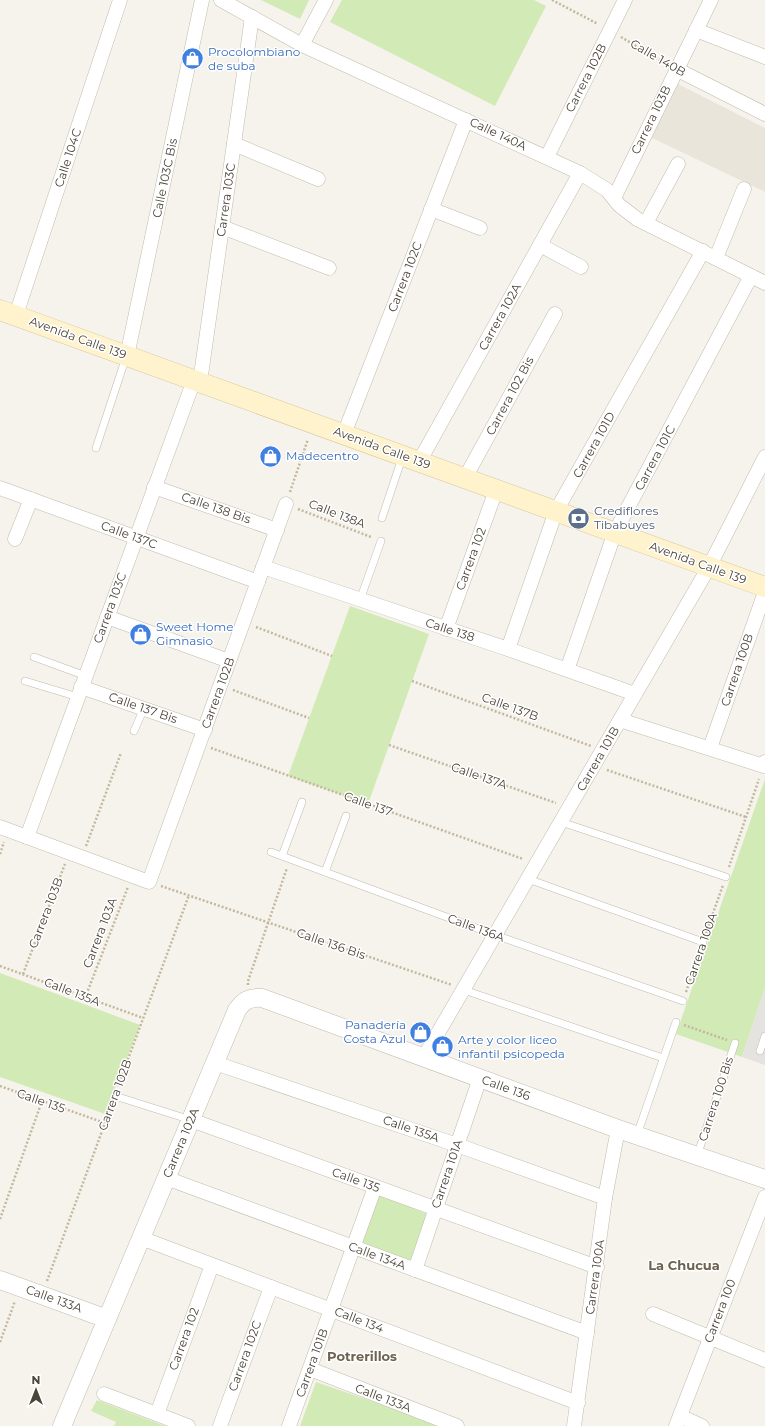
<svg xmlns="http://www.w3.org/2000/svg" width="765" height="1426" font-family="Montserrat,sans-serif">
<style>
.residential{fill:#eae5da}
.green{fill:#d2eab5}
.parking{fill:#e5e3e0}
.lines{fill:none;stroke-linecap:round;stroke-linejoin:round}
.service-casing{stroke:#c2bbae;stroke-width:8}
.minor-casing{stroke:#c2bbae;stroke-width:15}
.tertiary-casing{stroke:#c2bbae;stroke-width:19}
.secondary-casing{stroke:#d6c79b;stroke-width:21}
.path{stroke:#c4b79f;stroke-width:2.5;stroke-dasharray:2 2;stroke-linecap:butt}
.service{stroke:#fff;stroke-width:7}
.minor{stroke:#fff;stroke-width:14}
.tertiary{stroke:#fff;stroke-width:18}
.secondary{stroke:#fff3cd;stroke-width:20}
.labels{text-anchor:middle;stroke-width:3;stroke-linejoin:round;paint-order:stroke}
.shop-label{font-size:12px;fill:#366cbe;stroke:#fff;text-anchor:start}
.street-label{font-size:12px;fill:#4b4439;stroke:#fff}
.service-label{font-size:12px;fill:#4e5e75;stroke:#fff;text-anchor:start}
.neighbourhood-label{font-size:13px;font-weight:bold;fill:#6e6250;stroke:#fff}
</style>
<rect width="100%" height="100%" fill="#f6f3ec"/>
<path class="residential" d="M678,84L765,128V192L650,137Z"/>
<g class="green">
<path d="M261,0H309L300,19Z"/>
<path d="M342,0H534L546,6L495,106L330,22Z"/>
<path d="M350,606L429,634L368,804L288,776Z"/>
<path d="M765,779V988L742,1057L676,1034Z"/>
<path d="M0,973L140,1025L105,1114L0,1077Z"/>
<path d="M379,1194L427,1214L410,1261L362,1242Z"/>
<path d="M316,1382L444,1426H300Z"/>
<path d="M97,1400L165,1426H114L116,1422L91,1411Z"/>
</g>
<path class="parking" d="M765,988V1065L742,1057Z"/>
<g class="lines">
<defs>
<g id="service">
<path d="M96,448L126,357"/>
<path d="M382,518L402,458"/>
<path d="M360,600L381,541"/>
<path d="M34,657L86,676"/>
<path d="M25,681L78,697"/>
<path d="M134,731L144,708"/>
<path d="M561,822L726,877"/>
<path d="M271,852L495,935L683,1001"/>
<path d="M282,856L302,802"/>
<path d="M325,872L346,816"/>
<path d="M528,879L703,942"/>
<path d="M464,990L663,1058"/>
<path d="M760,1051L765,1036"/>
<path d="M115,1096L191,1120"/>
<path d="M637,1135L676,1022"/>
<path d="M697,1156L735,1043"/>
</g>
<g id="minor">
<path d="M221,0L302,45L580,173L607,190L619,205L637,219L765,283"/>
<path d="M696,30L765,57"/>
<path d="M302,45L326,0"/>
<path d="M676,69L765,114"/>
<path d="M234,144L318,179"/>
<path d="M547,157L625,0"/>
<path d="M614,198L711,0"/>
<path d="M431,209L480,228"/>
<path d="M646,223L678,164"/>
<path d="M222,227L329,268"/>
<path d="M540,245L581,267"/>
<path d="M716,258L744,189"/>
<path d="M16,315L120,0"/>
<path d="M127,356L202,0"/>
<path d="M200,382L252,17"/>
<path d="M344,434L466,120"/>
<path d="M419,462L580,173"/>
<path d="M465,478L555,314"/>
<path d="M154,487L277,530"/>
<path d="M0,488L258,582"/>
<path d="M15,539L31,499"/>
<path d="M263,567L508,649L635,694"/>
<path d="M107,617L229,661"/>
<path d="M446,629L496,490"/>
<path d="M508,649L556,511L703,251"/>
<path d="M567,670L615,532L751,276"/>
<path d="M81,687L205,730"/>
<path d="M620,720L764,766L765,762"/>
<path d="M710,748L765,592"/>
<path d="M0,827L149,882L286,504"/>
<path d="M27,837L194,380"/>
<path d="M424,1057L709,567L765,457"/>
<path d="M215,1063L457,1145L605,1198"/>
<path d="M191,1120L597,1267"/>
<path d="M166,1178L587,1333"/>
<path d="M141,1238L578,1403"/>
<path d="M415,1270L480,1078"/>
<path d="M653,1314L765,1360"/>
<path d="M310,1369L457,1426"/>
<path d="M104,1394L188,1426"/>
<path d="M157,1414L212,1265"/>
<path d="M680,1416L702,1426"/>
<path d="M220,1426L271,1287"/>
<path d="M289,1426L375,1187"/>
<path d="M574,1426L605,1198L618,1129"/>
<path d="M676,1426L765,1197"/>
</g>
<g id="tertiary">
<path d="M0,1280L107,1319"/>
<path d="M62,1426L237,1010C244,1000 250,997 262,998L618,1129L765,1179"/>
</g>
<path id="secondary" d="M0,310L765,587"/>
</defs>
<use href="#service" class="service-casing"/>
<use href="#minor" class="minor-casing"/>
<use href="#tertiary" class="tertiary-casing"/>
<use href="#secondary" class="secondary-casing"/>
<g class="path">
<path d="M552,0L598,24"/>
<path d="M621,37L665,63"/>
<path d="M290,492L308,439"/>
<path d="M298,509L371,537"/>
<path d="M256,627L332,656"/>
<path d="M412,681L591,746"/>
<path d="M233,690L309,718"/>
<path d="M389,745L556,803"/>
<path d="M211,748L523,859"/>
<path d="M607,770L746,817"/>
<path d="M86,846L121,753"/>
<path d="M0,854L4,842"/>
<path d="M729,867L759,779"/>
<path d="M161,886L452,985"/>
<path d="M706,933L723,885"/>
<path d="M0,966L143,1018"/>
<path d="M23,974L65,864"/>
<path d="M248,985V981L287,868"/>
<path d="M686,992L700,951"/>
<path d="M85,998L128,887"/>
<path d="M684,1025L727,1040"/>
<path d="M0,1086L105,1123"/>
<path d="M118,1086L189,895"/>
<path d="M0,1219L42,1101"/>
<path d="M47,1281L112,1104"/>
<path d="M0,1342L15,1301"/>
</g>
<use href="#service" class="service"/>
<use href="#minor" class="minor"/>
<use href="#tertiary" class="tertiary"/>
<use href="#secondary" class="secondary"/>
</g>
<defs>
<symbol id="shop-disc" viewBox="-11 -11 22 22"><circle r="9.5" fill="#3f7fe0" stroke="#fff"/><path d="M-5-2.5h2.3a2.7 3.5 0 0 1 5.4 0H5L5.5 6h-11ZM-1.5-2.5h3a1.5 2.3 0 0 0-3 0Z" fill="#fff"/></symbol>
<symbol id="bank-disc" viewBox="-11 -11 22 22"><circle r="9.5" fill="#5c6f8a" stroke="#fff"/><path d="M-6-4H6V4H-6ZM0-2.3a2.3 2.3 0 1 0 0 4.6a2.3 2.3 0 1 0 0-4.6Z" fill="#fff"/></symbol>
</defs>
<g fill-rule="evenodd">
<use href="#shop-disc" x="180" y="46" width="25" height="25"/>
<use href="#shop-disc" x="258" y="444" width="25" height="25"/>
<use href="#bank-disc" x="566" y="506" width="25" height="25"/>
<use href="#shop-disc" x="128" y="622" width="25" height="25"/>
<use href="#shop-disc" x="408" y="1020" width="25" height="25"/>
<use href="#shop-disc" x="430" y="1034" width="25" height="25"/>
</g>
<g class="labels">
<g class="shop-label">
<text x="208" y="56">Procolombiano<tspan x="208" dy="14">de suba</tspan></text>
<text x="286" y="460">Madecentro</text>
<text x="156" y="631">Sweet Home<tspan x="156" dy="14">Gimnasio</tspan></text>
<text x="406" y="1029" text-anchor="end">Panadería<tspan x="406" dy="14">Costa Azul</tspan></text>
<text x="458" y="1044">Arte y color liceo<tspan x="458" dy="14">infantil psicopeda</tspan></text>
</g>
<g class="street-label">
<text transform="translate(658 58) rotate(30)" y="4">Calle 140B</text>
<text transform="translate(586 78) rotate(-63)" y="4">Carrera 102B</text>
<text transform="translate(651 120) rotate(-64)" y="4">Carrera 103B</text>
<text transform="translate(498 134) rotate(25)" y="4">Calle 140A</text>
<text transform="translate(68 158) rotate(-72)" y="4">Calle 104C</text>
<text transform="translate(165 178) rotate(-78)" y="4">Calle 103C Bis</text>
<text transform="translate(226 200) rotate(-82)" y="4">Carrera 103C</text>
<text transform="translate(405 277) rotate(-69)" y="4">Carrera 102C</text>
<text transform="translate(500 317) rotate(-61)" y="4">Carrera 102A</text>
<text transform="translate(78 338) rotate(20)" y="4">Avenida Calle 139</text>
<text transform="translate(510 396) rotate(-62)" y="4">Carrera 102 Bis</text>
<text transform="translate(594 445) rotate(-61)" y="4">Carrera 101D</text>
<text transform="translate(382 448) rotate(20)" y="4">Avenida Calle 139</text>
<text transform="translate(655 458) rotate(-62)" y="4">Carrera 101C</text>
<text transform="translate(216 508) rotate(19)" y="4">Calle 138 Bis</text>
<text transform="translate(337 514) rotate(21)" y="4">Calle 138A</text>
<text transform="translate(129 535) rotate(20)" y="4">Calle 137C</text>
<text transform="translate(471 559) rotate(-70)" y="4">Carrera 102</text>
<text transform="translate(698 563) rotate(20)" y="4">Avenida Calle 139</text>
<text transform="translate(110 608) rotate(-70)" y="4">Carrera 103C</text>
<text transform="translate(450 630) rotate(18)" y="4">Calle 138</text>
<text transform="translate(737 670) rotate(-71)" y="4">Carrera 100B</text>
<text transform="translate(218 693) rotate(-70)" y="4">Carrera 102B</text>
<text transform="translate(510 707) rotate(20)" y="4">Calle 137B</text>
<text transform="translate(143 708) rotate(19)" y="4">Calle 137 Bis</text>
<text transform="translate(598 759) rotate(-60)" y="4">Carrera 101B</text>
<text transform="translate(479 776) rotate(19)" y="4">Calle 137A</text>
<text transform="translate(368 804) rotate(20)" y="4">Calle 137</text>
<text transform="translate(46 913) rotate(-69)" y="4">Carrera 103B</text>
<text transform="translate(476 928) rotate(20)" y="4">Calle 136A</text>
<text transform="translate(100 933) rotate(-69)" y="4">Carrera 103A</text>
<text transform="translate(331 944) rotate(19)" y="4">Calle 136 Bis</text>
<text transform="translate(701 949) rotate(-71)" y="4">Carrera 100A</text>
<text transform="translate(72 992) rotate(21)" y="4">Calle 135A</text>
<text transform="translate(506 1088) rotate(20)" y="4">Calle 136</text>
<text transform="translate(115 1095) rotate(-70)" y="4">Carrera 102B</text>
<text transform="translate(716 1099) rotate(-72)" y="4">Carrera 100 Bis</text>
<text transform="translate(41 1101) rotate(19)" y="4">Calle 135</text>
<text transform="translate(411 1129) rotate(19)" y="4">Calle 135A</text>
<text transform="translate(181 1143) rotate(-67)" y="4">Carrera 102A</text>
<text transform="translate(447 1174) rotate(-71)" y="4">Carrera 101A</text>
<text transform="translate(356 1180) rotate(20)" y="4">Calle 135</text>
<text transform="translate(377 1256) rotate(20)" y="4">Calle 134A</text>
<text transform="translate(595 1277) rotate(-82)" y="4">Carrera 100A</text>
<text transform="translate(54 1299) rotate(20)" y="4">Calle 133A</text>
<text transform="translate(720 1311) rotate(-69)" y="4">Carrera 100</text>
<text transform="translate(359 1320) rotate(21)" y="4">Calle 134</text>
<text transform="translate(184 1339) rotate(-70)" y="4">Carrera 102</text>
<text transform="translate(245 1356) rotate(-70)" y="4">Carrera 102C</text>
<text transform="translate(312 1363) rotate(-70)" y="4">Carrera 101B</text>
<text transform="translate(383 1398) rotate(21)" y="4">Calle 133A</text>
</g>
<g class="service-label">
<text x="594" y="515">Crediflores<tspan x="594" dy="14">Tibabuyes</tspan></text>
</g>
<g class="neighbourhood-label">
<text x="684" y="1270">La Chucua</text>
<text x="362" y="1361">Potrerillos</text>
</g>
</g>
<g transform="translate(36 1390)" stroke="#ffffff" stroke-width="3" paint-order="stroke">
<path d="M0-3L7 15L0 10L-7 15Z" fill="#4b4439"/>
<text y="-6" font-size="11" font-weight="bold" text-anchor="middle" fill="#4b4439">N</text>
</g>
</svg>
